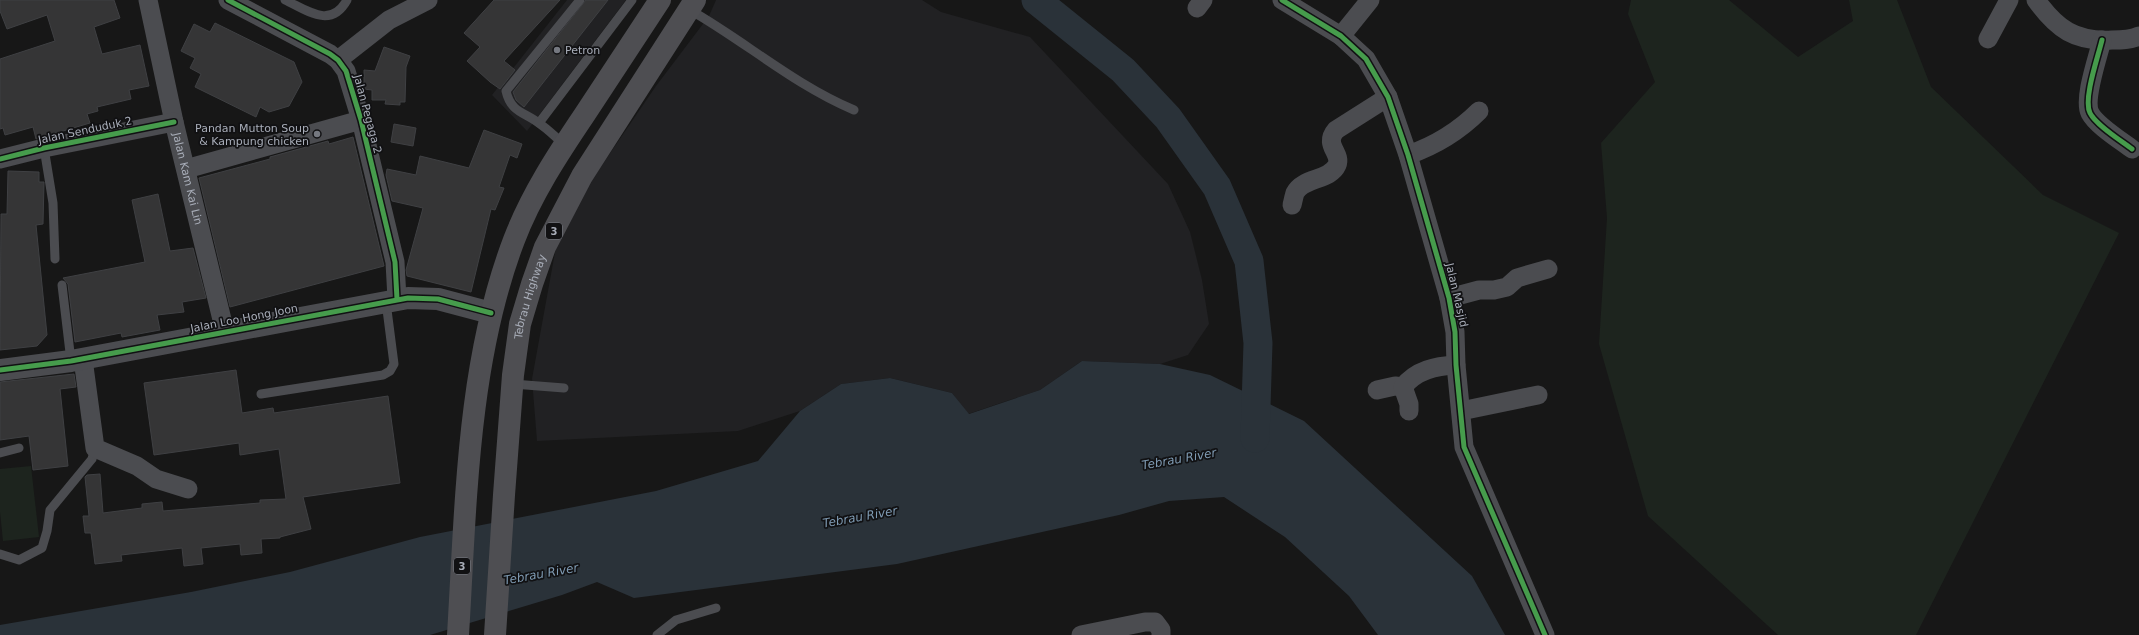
<svg xmlns="http://www.w3.org/2000/svg" width="2139" height="635" font-family="'DejaVu Sans',sans-serif">
<style>
.built{fill:#212123}
.green{fill:#1d241e}
.water{fill:#2a3239}
.lines{fill:none;stroke-linecap:round;stroke-linejoin:round}
.river{stroke:#2a3239;stroke-width:29}
.building{fill:#353536;stroke:#3f4043}
.service{stroke:#4b4c50;stroke-width:9}
.minor{stroke:#4b4c50;stroke-width:19}
.tertiary{stroke:#4b4c50;stroke-width:22}
.trunk{stroke:#4e4e52;stroke-width:22}
.cycleway-casing{stroke:#111113;stroke-width:8}
.cycleway{stroke:#469c4c;stroke-width:5}
.poi-dot{fill:#757880;stroke:#111113;stroke-width:1.5}
.labels{text-anchor:middle;stroke-width:3.5;stroke-linejoin:round;paint-order:stroke}
.shield{fill:#111113;stroke:#7b7e86;stroke-width:1}
.shield-label{font-size:10px;font-weight:bold;fill:#a8adb8}
.poi-label{font-size:11px;fill:#a8adb8;stroke:#111113;text-anchor:start}
.street-label{font-size:11px;fill:#a8adb8;stroke:#111113}
.water-label{font-size:12px;font-style:italic;fill:#7f9bb3;stroke:#111113}
</style>
<rect width="100%" height="100%" fill="#171717"/>
<g class="built">
<path d="M567,0H626L527,131L492,95Z"/>
<path d="M716,0H922L941,12L1030,37L1168,184L1190,232L1202,280L1209,324L1188,355L1160,364L1082,361L1040,390L968,414L952,393L890,378L841,384L800,411L738,431L537,441L532,379L556,247L591,181L656,86L709,16Z"/>
</g>
<g class="green">
<path d="M1631,0H1729L1798,57L1853,21L1849,0H1897L1931,87L2043,195L2119,233L1916,635H1778L1648,516L1599,344L1607,218L1601,143L1655,82L1628,14Z"/>
<path d="M31,466L39,537L3,541L0,512V469Z"/>
</g>
<path class="water" d="M1082,361L1160,364L1210,375L1304,421L1472,576L1505,635H1378L1349,596L1285,537L1224,497L1169,501L1119,515L897,564L634,598L597,582L562,595L430,635H0V625L191,592L290,572L420,537L656,491L758,461L800,411L841,384L890,378L952,393L969,414L1040,390Z"/>
<g class="lines">
<path class="river" d="M1036,0L1123,70L1168,118L1217,187L1249,261L1258,343L1255,438"/>
</g>
<g class="building">
<path d="M0,0H114L120,18L94,27L102,54L140,45L149,86L129,90L131,99L97,107L98,111L87,114L90,123L36,139L33,127L5,135L3,128L0,129V59L55,41L47,15L7,29L0,11Z"/>
<path d="M494,0H560L504,61L515,70L500,89L490,82L467,61L480,47L464,33Z"/>
<path d="M586,0H608L524,107L516,100L513,92Z"/>
<path d="M215,23L294,62L302,82L289,106L269,112L260,107L256,117L195,87L201,74L190,68L195,58L181,51L194,24L210,32Z"/>
<path d="M384,47L410,56L406,67L405,102H400V105L385,104L386,100H372V90L364,89V70L375,71Z"/>
<path d="M394,124L416,128L413,146L391,142Z"/>
<path d="M484,130L522,144L517,158L510,155L499,187L504,188L495,210L491,209L471,292L407,276L406,270L423,208L392,201L386,175L387,169L416,175L420,156L469,168Z"/>
<path d="M353,137L384,266L230,307L199,178L270,159V157L328,141L329,144Z"/>
<path d="M8,171L39,172V182H44L43,224L36,225L47,335L37,346L0,350L1,214H7Z"/>
<path d="M158,194L170,251L193,248L206,298L182,302L184,312L157,315L160,330L122,337L121,333L75,342L68,284L63,278L145,262L132,200Z"/>
<path d="M236,370L242,413L273,408L274,413L388,396L400,483L303,497L311,529L280,537V538L261,539L262,553L241,555L240,544L201,548L203,564L184,566L182,548L121,555L122,561L95,564L91,533H85L83,516H89L85,477L87,475L100,474L103,513L142,508V504L162,502L163,511L260,503V500L286,499L279,449L240,455L239,443L154,455L144,383Z"/>
<path d="M74,374L76,387L60,389L68,466L33,470L29,436L0,440V382Z"/>
</g>
<g class="lines">
<g class="service">
<path d="M285,0C308,11 331,29 347,0"/>
<path d="M690,10C746,42 793,84 854,110"/>
<path d="M539,123L632,0"/>
<path d="M564,144C556,138 549,130 540,124C525,112 511,113 506,91L580,0"/>
<path d="M44,148L53,203L55,259"/>
<path d="M62,285L71,361"/>
<path d="M513,384L564,388"/>
<path d="M261,394L383,375L390,371L394,364L386,302"/>
<path d="M0,453L19,448"/>
<path d="M0,554L19,560L42,548L47,531L50,510L92,459L95,448"/>
<path d="M657,635L676,620L716,608"/>
</g>
<g class="minor">
<path id="s1" d="M148,0L174,122L225,332"/>
<path d="M228,0L330,54L338,60L346,71L361,120L395,262L397,299"/>
<path d="M1282,0L1341,36L1366,59L1388,97L1408,155L1449,298L1455,332L1456,365L1464,447L1545,635"/>
<path d="M2036,0C2057,29 2075,42 2112,40C2121,40 2130,40 2139,36"/>
<path d="M1197,8L1203,0"/>
<path d="M1341,36L1370,0"/>
<path d="M1988,39L2009,0"/>
<path d="M2102,40C2098,57 2083,99 2090,113C2096,125 2120,140 2132,149"/>
<path d="M338,60L389,20L428,0"/>
<path d="M1408,155C1434,146 1459,131 1479,111"/>
<path d="M0,159L44,148L174,122"/>
<path d="M186,169L361,120"/>
<path d="M1292,205C1293,201 1294,196 1295,193C1303,177 1330,181 1337,165C1342,153 1323,145 1336,130L1388,97"/>
<path d="M1449,298L1479,290H1494L1507,287L1517,278L1548,269"/>
<path d="M83,359L95,448L137,466L156,479L188,489"/>
<path d="M1377,390L1395,386L1403,387"/>
<path d="M1409,411V404L1403,387C1416,370 1436,366 1456,365"/>
<path d="M1461,411L1538,395"/>
<path d="M1081,635L1145,622H1155L1161,630V635"/>
</g>
<path class="tertiary" d="M0,370L71,361L408,298L438,299L491,313"/>
<g class="trunk">
<path d="M458,635C466,505 467,363 514,240C531,195 558,154 585,114C610,76 635,38 660,0"/>
<path id="s2" d="M495,635L504,495L513,375L520,324L532,284L545,247L582,176L695,0"/>
</g>
<defs>
<g id="cycleway">
<path d="M228,0L330,54L338,60L346,71L361,120L395,262L397,299"/>
<path d="M1282,0L1341,36L1366,59L1388,97L1408,155L1449,298L1455,332L1456,365L1464,447L1545,635"/>
<path d="M2102,40C2098,57 2083,99 2090,113C2096,125 2120,140 2132,149"/>
<path d="M0,159L44,148L174,122"/>
<path d="M0,370L71,361L408,298L438,299L491,313"/>
</g>
</defs>
<use href="#cycleway" class="cycleway-casing"/>
<use href="#cycleway" class="cycleway"/>
</g>
<g class="poi-dot">
<circle cx="557" cy="50" r="4"/>
<circle cx="317" cy="134" r="4"/>
</g>
<g class="labels">
<g class="shield">
<rect x="546" y="223" width="16" height="16" rx="3"/>
<rect x="454" y="558" width="16" height="16" rx="3"/>
</g>
<g class="shield-label">
<text x="554" y="235">3</text>
<text x="462" y="570">3</text>
</g>
<g class="poi-label">
<text x="565" y="54">Petron</text>
<text x="309" y="132" text-anchor="end">Pandan Mutton Soup<tspan x="309" dy="13">&amp; Kampung chicken</tspan></text>
</g>
<g class="street-label">
<text transform="translate(368 114) rotate(75)" y="4">Jalan Pegaga 2</text>
<text transform="translate(85 130) rotate(-12)" y="4">Jalan Senduduk 2</text>
<text dy="4" stroke="none"><textPath href="#s1" startOffset="183">Jalan Kam Kai Lin</textPath></text>
<text transform="translate(1457 295) rotate(77)" y="4">Jalan Masjid</text>
<text dy="4" stroke="none"><textPath href="#s2" startOffset="341">Tebrau Highway</textPath></text>
<text transform="translate(244 318) rotate(-11)" y="4">Jalan Loo Hong Joon</text>
</g>
<g class="water-label">
<text transform="translate(1179 459) rotate(-10)" y="4">Tebrau River</text>
<text transform="translate(860 517) rotate(-10)" y="4">Tebrau River</text>
<text transform="translate(541 574) rotate(-10)" y="4">Tebrau River</text>
</g>
</g>
</svg>
